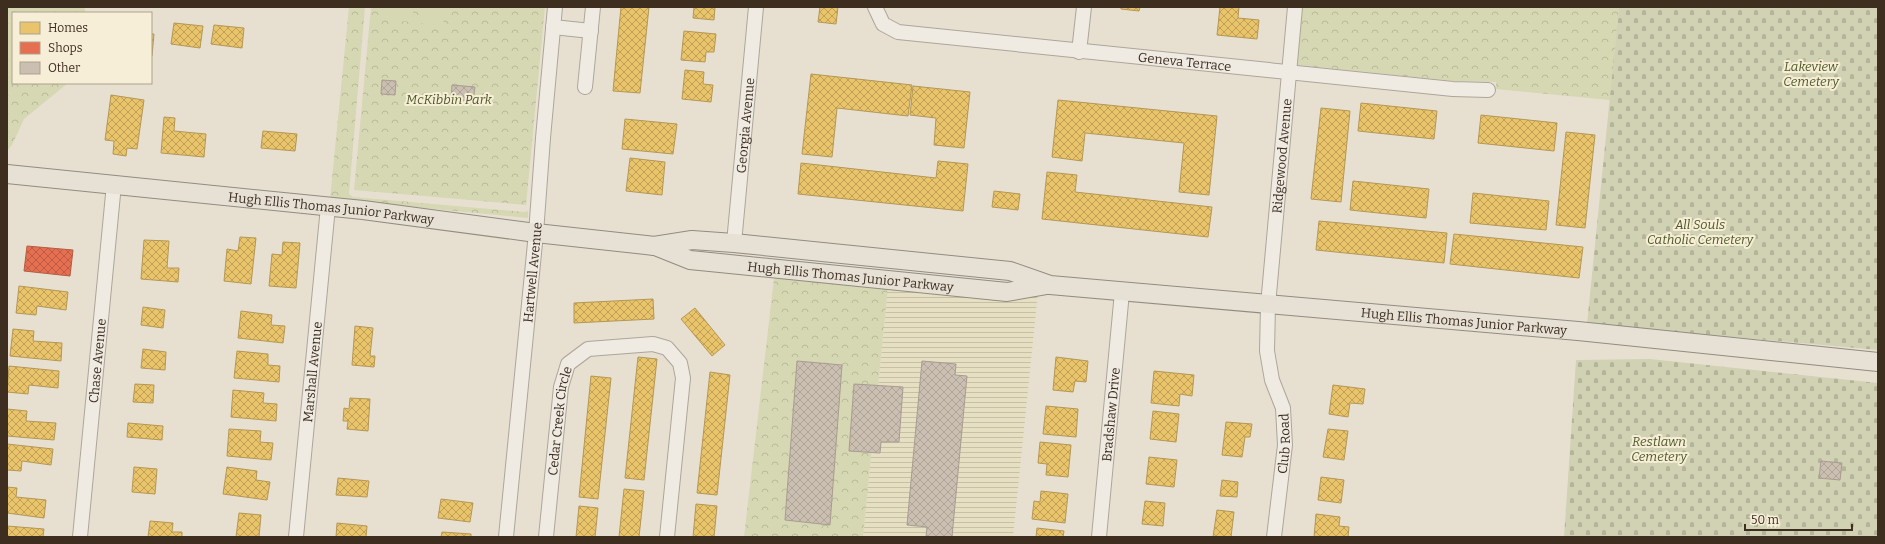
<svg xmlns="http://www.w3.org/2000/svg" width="1885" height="544" font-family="Bitter,serif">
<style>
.farmland{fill:url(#farmland-rules)}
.forest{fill:url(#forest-crowns)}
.cemetery{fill:url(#cemetery-stones)}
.pitch{fill:#d6d7b3}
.homes{fill:url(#homes-cross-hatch);stroke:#b59754}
.shops{fill:url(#shops-cross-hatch);stroke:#b45c42}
.building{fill:url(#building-cross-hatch);stroke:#a89c90}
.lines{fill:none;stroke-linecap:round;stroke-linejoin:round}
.minor-casing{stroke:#ada599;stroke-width:16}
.major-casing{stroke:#928b80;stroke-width:20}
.minor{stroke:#efebe3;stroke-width:14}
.major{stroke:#e6e1d4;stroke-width:18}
.labels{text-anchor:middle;stroke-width:4;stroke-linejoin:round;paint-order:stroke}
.street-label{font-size:13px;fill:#3d2e20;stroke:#f7eed8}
.park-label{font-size:13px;font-style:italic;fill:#4d5a26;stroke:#f7eed8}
</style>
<defs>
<pattern id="farmland-rules" width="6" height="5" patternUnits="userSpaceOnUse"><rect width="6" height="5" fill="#e6dfc2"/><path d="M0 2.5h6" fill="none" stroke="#c6c0a6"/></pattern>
<pattern id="forest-crowns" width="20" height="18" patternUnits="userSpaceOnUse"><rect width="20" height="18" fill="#d6d7b3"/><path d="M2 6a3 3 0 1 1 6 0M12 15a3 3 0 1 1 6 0" fill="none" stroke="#b9b99a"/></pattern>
<pattern id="cemetery-stones" width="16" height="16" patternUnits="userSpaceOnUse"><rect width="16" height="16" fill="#d1d1b3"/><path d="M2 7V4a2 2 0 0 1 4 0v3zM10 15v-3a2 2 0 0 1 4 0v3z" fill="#b4b49a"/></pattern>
<pattern id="homes-cross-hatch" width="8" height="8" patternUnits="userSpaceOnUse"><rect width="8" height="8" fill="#e9c46a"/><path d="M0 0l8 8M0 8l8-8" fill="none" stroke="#bea057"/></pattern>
<pattern id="shops-cross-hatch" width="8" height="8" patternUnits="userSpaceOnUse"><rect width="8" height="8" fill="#e76f51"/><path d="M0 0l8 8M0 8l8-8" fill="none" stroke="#bc5c43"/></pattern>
<pattern id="building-cross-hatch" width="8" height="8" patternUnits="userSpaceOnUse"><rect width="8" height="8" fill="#cbbfb2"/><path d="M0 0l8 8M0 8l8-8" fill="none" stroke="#afa499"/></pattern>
</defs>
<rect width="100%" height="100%" fill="#e7e0d1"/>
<path class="farmland" d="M889,276L1038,292L1013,537H863Z"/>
<g class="forest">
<path d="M7,7H85V13H13V83H68L24,119L12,145L7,151Z"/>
<path d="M349,7H365L349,194L353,197L525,212L528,211V218L330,199Z"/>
<path d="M371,7H545L526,205L354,190Z"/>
<path d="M1302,7H1619L1610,100L1496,89V82L1454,81L1297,65Z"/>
<path d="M776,261L889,276L863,537H744Z"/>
</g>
<g class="cemetery">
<path d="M1619,7H1878V350L1587,324Z"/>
<path d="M1650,359L1878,383V537H1564L1576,360Z"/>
</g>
<g class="pitch">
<path d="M390,7H414L412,22L389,20Z"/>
<path d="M422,7H445L443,26L420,23Z"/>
</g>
<g class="homes">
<path d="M621,7H649L640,93L613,91Z"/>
<path d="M694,7H715L714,20L693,18Z"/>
<path d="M820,7H838L836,24L818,22Z"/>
<path d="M1121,7H1140L1139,11L1121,9Z"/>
<path d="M1220,7H1239L1238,18L1259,20L1257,39L1217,35Z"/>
<path d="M174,23L203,26L200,48L171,44Z"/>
<path d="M214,25L244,28L242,48L211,44Z"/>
<path d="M684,31L716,34L714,52H706L705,62L681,60Z"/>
<path d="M151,34H154L152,56H151Z"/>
<path d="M685,70L704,72L703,84L713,85L711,102L682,99Z"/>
<path d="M811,74L912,85L908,116L837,108L832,157L802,154Z"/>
<path d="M913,86L970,92L964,148L934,145L936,118L910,115Z"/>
<path d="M111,95L144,100L137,149L127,148L126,156L113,154L114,141L105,140Z"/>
<path d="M1058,100L1217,116L1209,195L1179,192L1184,143L1085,133L1082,161L1052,157Z"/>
<path d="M1361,103L1437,111L1434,139L1358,131Z"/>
<path d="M1321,108L1350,111L1341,202L1311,199Z"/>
<path d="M1481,115L1557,123L1554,151L1478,143Z"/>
<path d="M164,117L175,118L174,131L206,134L204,157L161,153Z"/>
<path d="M625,119L677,124L673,154L622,149Z"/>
<path d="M263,131L297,134L295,151L261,148Z"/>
<path d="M1566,132L1595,135L1585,228L1556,225Z"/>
<path d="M630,158L665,162L662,195L626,191Z"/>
<path d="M938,161L968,164L963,211L798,194L801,163L936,178Z"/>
<path d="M1047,172L1077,175L1075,192L1212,207L1208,237L1042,219Z"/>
<path d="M1353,181L1429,189L1426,218L1350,210Z"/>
<path d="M994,191L1020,194L1018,210L992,207Z"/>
<path d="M1473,193L1549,201L1546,230L1470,223Z"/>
<path d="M1319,221L1447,233L1444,263L1316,250Z"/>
<path d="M1454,234L1583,247L1579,278L1450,264Z"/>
<path d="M240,237L256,238L251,284L224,281L227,249L238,251Z"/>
<path d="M144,240L169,241L167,268H179L178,282L141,279Z"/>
<path d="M283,242L300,243L296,288L269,286L272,254L282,255Z"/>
<path d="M19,286L68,292L66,310L37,306L36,315L16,313Z"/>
<path d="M653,299L654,319L574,323V303Z"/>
<path d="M143,307L165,310L163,328L141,325Z"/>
<path d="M695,308L725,345L712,356L681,319Z"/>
<path d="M241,311L272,315L271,325L285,326L283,343L238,338Z"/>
<path d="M355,326L373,328L370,356H375L374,367L352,365Z"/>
<path d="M13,329L34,331L33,341L62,343L61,361L10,356Z"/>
<path d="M143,349L166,352L165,370L141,368Z"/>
<path d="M237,351L268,354V365L280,366L279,382L234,378Z"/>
<path d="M638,357L657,359L644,480L625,478Z"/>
<path d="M1056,357L1088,361L1086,382L1075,381L1073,392L1053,390Z"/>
<path d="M9,366L59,371L58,388L29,385L28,394L7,392Z"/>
<path d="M1154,371L1194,375L1192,396L1180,394L1179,406L1151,403Z"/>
<path d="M710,372L730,375L717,495L697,493Z"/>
<path d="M591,376L611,378L598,499L579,497Z"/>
<path d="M135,384L154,385L153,403L133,402Z"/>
<path d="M1333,385L1365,389L1363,404L1350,403L1348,417L1329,414Z"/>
<path d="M233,390L264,393L263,403L277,404L276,421L231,417Z"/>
<path d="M350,398L370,399L368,431L347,429L348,421H343L344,408L349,409Z"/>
<path d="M1046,406L1078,409L1076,437L1043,434Z"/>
<path d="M7,409L27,411L26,421L56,423L54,440L7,436Z"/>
<path d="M1153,411L1179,414L1176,442L1150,439Z"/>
<path d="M1226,422L1252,424L1250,437H1245L1242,457L1222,455Z"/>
<path d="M128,423L163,426L162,440L127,437Z"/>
<path d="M229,429L261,431L260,442L273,443L271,460L227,456Z"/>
<path d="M1328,429L1348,431L1344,460L1323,457Z"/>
<path d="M1040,442L1071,445L1068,477L1046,475L1047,464L1038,463Z"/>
<path d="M7,444L53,449L51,465L22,461L21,471L7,470Z"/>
<path d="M1149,457L1177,460L1174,487L1146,484Z"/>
<path d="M134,467L157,469L155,494L132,492Z"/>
<path d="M227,467L257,471L256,480L270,482L267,500L223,494Z"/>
<path d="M1321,477L1344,480L1341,503L1318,500Z"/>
<path d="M338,478L369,481L367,497L336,495Z"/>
<path d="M1222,480L1238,482L1237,497L1220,496Z"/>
<path d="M7,487L17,488L16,497L46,500L44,518L7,513Z"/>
<path d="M624,489L644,491L639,537H619Z"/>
<path d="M1041,491L1068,494L1065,523L1032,519L1034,501L1040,502Z"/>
<path d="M441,499L473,503L470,522L438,518Z"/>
<path d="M1145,501L1165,503L1163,526L1142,524Z"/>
<path d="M696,504L717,506L714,537H693Z"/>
<path d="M579,506L598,508L595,537H576Z"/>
<path d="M1217,510L1234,512L1231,537H1213Z"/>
<path d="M239,513L261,515L259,537H236Z"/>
<path d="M1316,514L1340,517L1339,526L1349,527L1348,537H1314Z"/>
<path d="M150,521L173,523L172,532H182V537H148Z"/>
<path d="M337,523L367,526L366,537H336Z"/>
<path d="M7,526L44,529L43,537H7Z"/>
<path d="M1037,528L1064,531L1063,537H1036Z"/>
<path d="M442,532L471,534V537H441Z"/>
</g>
<path class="shops" d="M27,246L73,250L70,276L24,271Z"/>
<g class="building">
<path d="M382,80L396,81L395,95L381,94Z"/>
<path d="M452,85L475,87L473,101L451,99Z"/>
<path d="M797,361L842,365L830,525L785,520Z"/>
<path d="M922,361L956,364L955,375L967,376L952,537H926L927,527L907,525Z"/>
<path d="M854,384L903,387L899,442H881L880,453L849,451Z"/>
<path d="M1821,461L1842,463L1840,480L1819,478Z"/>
</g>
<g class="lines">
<defs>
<g id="minor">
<path id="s1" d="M875,7L883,24L898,32L1453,89L1488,90"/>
<path d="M553,27L591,31"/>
<path d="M1079,52L1084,7"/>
<path d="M585,87L593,7"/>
<path id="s2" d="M734,243L756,7"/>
<path id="s3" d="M80,537L114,184"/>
<path id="s4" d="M296,537L328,207"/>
<path id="s5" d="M506,537L536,233L543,138L555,7"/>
<path id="s6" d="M546,537L561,387L568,364L588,349L653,344L667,348L680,363L683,378L667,537"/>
<path id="s7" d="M1099,537L1122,292"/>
<path id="s8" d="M1274,537L1285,445L1283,408L1272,380L1267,351L1268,305L1295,7"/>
</g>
<g id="major">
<path id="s9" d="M7,174L363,210L536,233L646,245L654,246L692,240L734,243L1010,271L1050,285L1578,331L1878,362"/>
<path id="s10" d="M655,246L690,260L1007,292L1047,285"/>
</g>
</defs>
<use href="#minor" class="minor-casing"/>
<use href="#major" class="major-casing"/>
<use href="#minor" class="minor"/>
<use href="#major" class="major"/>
</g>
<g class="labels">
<g class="street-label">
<text dy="5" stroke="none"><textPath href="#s1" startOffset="324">Geneva Terrace</textPath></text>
<text dy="5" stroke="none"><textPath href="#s2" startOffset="118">Georgia Avenue</textPath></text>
<text dy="5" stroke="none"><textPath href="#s8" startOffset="385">Ridgewood Avenue</textPath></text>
<text dy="5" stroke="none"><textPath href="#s9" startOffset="326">Hugh Ellis Thomas Junior Parkway</textPath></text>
<text dy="5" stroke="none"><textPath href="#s5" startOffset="266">Hartwell Avenue</textPath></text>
<text dy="5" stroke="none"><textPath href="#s10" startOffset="199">Hugh Ellis Thomas Junior Parkway</textPath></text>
<text dy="5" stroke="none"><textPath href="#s9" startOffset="1467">Hugh Ellis Thomas Junior Parkway</textPath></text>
<text dy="5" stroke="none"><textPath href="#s3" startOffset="177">Chase Avenue</textPath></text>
<text dy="5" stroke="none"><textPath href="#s4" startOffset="166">Marshall Avenue</textPath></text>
<text dy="5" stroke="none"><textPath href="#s7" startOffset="123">Bradshaw Drive</textPath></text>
<text dy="5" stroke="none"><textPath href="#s6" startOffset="117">Cedar Creek Circle</textPath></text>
<text dy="5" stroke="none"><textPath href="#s8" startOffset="94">Club Road</textPath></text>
</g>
<g class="park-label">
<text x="1811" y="71">Lakeview<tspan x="1811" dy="15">Cemetery</tspan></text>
<text x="449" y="104">McKibbin Park</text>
<text x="1700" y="229">All Souls<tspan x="1700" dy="15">Catholic Cemetery</tspan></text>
<text x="1659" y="446">Restlawn<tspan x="1659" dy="15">Cemetery</tspan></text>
</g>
</g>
<rect width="1885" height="544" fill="none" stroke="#3d2e20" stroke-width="16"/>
<rect x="12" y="12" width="140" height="72" fill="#f7eed8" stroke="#ada18e"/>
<rect x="20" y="22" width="20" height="12" fill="#e9c46a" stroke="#ada18e"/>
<text x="48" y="32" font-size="12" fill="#3d2e20">Homes</text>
<rect x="20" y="42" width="20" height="12" fill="#e76f51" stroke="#ada18e"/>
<text x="48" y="52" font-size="12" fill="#3d2e20">Shops</text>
<rect x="20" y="62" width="20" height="12" fill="#cbbfb2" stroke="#ada18e"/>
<text x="48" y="72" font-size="12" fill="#3d2e20">Other</text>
<path d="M1745 524v6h107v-6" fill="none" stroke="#3d2e20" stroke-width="2"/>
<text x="1751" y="524" font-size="12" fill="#3d2e20" stroke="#f7eed8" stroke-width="3" paint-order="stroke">50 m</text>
</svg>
